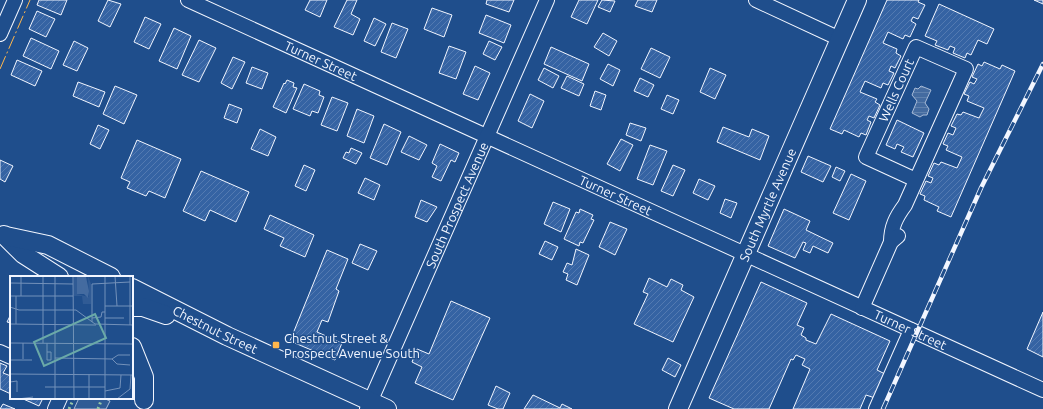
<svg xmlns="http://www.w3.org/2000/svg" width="1043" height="409" font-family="Ubuntu,sans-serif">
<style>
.pitch{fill:#305b95;stroke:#a8bbd7}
.water{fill:url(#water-rules);stroke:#a8bbd7}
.building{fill:url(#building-hatch);stroke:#f2f6ff}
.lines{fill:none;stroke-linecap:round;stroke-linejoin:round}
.minor-casing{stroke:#f2f6ff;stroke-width:16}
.major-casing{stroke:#f2f6ff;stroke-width:20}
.minor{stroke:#1f4e8c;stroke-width:14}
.major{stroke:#1f4e8c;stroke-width:18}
.rail-casing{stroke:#f2f6ff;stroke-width:4.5}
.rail{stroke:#1f4e8c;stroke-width:3;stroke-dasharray:9;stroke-linecap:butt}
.hedge{stroke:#97c8a6;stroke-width:3;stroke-dasharray:2 3;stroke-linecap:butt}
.power{stroke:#ffb74d;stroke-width:1;stroke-dasharray:14 3 2 3;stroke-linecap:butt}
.poi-dot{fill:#ffb74d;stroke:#1f4e8c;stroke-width:1.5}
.labels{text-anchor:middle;stroke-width:3;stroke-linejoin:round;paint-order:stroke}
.street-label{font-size:13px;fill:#f2f6ff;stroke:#1f4e8c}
.poi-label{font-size:13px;fill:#f2f6ff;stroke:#1f4e8c;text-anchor:start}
.inset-road{fill:none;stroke:#7391ba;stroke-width:1}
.view{fill:#6aa9a8;fill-opacity:0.15;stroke:#6aa9a8;stroke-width:2}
.inset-edge{fill:none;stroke:#f2f6ff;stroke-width:2}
</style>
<defs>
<pattern id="water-rules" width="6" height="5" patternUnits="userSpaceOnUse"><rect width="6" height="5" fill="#446ba0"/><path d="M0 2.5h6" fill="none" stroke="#5f81ae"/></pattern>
<pattern id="building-hatch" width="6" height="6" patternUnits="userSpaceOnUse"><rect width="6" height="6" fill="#3563a3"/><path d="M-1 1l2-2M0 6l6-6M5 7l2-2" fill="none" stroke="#537ab1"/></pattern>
</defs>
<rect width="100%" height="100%" fill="#1f4e8c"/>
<path class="pitch" d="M79,398H103L110,401L106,409H74Z"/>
<path class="water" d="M921,86L931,90L925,103L929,109L927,115H923L920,117L912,113L917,101L912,95L915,88L918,89Z"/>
<g class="building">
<path d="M39,0H67L61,15L37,5Z"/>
<path d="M108,0L121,4L110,27L98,21Z"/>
<path d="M310,0H327L320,17L305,10Z"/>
<path d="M347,0H357L351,14L360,19L353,35L334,27Z"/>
<path d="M487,0H514L509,12L486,4Z"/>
<path d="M579,0H598L587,24L571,17Z"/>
<path d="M602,0L615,1L610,12L598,7Z"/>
<path d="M638,0H657L652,12L635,6Z"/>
<path d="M887,0H919L918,2L925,5L918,19L913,17L911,21L916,24L910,37L905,35L903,39L888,32L883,43L897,49L896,53L901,56L895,68L891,66L889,71L894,73L888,85L883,83L881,88L865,81L860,92L877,99L875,102L880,105L874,118L869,116L867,120L871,122L866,135L861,133L859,137L844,130L842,134L830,129Z"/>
<path d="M1034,0H1043V4Z"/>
<path d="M939,4L994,29L987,44L978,40L971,55L967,53L965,58L953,53L955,48L950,46L948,50L935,45L937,41L925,36Z"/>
<path d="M432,8L452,15L444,37L424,29Z"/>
<path d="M37,11L55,19L46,37L29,29Z"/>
<path d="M486,15L511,25L504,43L479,33Z"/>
<path d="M145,17L161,24L149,49L134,42Z"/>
<path d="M374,18L386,24L375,46L364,41Z"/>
<path d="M392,23L408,29L396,58L381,52Z"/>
<path d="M174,28L191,36L177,69L159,61Z"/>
<path d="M603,33L617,41L609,56L594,47Z"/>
<path d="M31,38L59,51L51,69L23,56Z"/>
<path d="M199,40L216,48L199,82L182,75Z"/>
<path d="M74,41L88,48L77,71L63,65Z"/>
<path d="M489,41L502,47L495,60L483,54Z"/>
<path d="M449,46L466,52L456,79L439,73Z"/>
<path d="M551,47L589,64L582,81L544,64Z"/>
<path d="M651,48L670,57L660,78L641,69Z"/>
<path d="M233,57L245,62L232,89L221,83Z"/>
<path d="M17,60L42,71L35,86L11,75Z"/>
<path d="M984,62L1000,69L1002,65L1015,71L951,217L937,211L939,207L924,200L925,196L920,194L926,181L931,183L933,178L928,176L934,163L939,165L941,162L957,168L962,157L946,150L948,146L943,144L948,133L953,135L956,128L951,126L957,114L961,115L963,112L979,118L984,108L967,101L969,96L964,94L970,82L974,84L977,79L972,77L978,64L982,66Z"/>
<path d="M608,64L620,70L613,86L600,79Z"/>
<path d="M475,66L490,73L478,100L463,94Z"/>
<path d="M252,67L268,73L262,89L246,83Z"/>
<path d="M544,68L559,76L553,88L538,80Z"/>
<path d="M710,68L726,75L715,99L700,92Z"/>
<path d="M567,76L584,84L579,96L561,88Z"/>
<path d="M640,78L654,85L648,97L634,91Z"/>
<path d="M287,80L294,83L293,87L297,88L286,113L273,107L284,83L285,84Z"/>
<path d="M78,82L105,92L99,107L73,96Z"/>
<path d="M304,84L320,91L319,95L324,97L318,113L312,111L310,116L293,109Z"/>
<path d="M115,86L137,95L124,124L103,114Z"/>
<path d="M595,91L606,95L601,110L590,106Z"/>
<path d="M530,94L544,101L532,128L518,121Z"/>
<path d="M667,95L679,100L673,114L661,109Z"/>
<path d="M332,97L348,103L337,131L321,125Z"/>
<path d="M229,104L242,109L237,123L224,118Z"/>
<path d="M357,109L374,116L364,143L347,136Z"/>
<path d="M897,120L924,133L913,157L901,152L904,147L897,144L895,149L886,145Z"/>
<path d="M630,123L646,128L641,141L626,135Z"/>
<path d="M384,124L401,132L387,165L370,158Z"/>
<path d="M98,125L109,130L100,149L90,144Z"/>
<path d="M723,127L749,137L752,129L769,136L760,160L717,142Z"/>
<path d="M260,129L276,137L268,156L251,149Z"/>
<path d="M409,136L427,145L419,160L401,152Z"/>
<path d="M621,139L633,145L620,171L607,164Z"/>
<path d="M137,140L181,159L165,198L149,191L146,196L127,188L130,182L121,178Z"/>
<path d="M440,144L459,153L455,162L451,160L441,181L432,177L437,166L432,163Z"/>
<path d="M650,145L667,151L653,185L637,179Z"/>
<path d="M351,148L362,153L356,164L343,158L346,152L349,153Z"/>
<path d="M808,156L831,166L823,182L801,172Z"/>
<path d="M0,160L13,166L5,182L0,179Z"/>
<path d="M304,165L315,170L306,191L295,186Z"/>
<path d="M673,165L685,170L673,196L661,191Z"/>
<path d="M836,167L845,171L840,181L832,177Z"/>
<path d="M201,171L249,192L236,222L210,210L205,221L183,211Z"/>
<path d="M851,174L866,181L849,220L833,213Z"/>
<path d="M365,178L380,185L374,200L358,193Z"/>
<path d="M699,179L715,186L708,200L693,193Z"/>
<path d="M725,199L737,203L731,218L720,213Z"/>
<path d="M421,200L437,207L427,222L415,217Z"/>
<path d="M553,202L570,209L561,232L544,224Z"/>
<path d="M580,209L593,215L591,219L594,220L583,243L580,242L579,246L564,239L576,212L579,213Z"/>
<path d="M784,209L810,221L806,230L833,243L828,253L813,246L810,253L803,250L806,243L803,242L795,258L768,246Z"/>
<path d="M270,215L314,235L305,257L280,246L284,238L264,229Z"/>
<path d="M610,222L627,229L615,255L599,247Z"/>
<path d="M545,241L558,247L552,260L539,254Z"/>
<path d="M360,244L377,251L368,270L352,263Z"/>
<path d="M576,249L589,255L577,285L566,280L568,274L563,272L567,263L572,265Z"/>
<path d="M327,250L348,259L336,289L339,291L328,322L322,320L317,332L342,343L335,360L290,341Z"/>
<path d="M649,278L667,287L671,279L683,285L681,290L694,297L673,342L634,324L648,294L643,292Z"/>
<path d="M761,282L807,303L797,325L804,328L801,335L806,338V340L816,344L831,314L890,341L877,370L887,375L875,398L866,395L860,409H793L810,369L802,365L805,359L796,355L793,360L791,359L769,409H734L709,398Z"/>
<path d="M451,301L490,318L453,400L415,383L422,367L412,362L417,349L429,354Z"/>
<path d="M1043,312V357L1027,349Z"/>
<path d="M11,314V323L7,322Z"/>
<path d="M668,358L681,365L675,377L662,370Z"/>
<path d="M0,363L7,366L3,373L11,376V394L0,389Z"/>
<path d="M496,386L510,393L503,409H498L488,405Z"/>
<path d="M533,395L560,408L562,404L572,409H524Z"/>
<path d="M21,398H43L39,406Z"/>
<path d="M3,404L15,409H0Z"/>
</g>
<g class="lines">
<defs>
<g id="minor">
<path id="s1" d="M188,0L1043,390"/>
<path d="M756,0L840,39"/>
<path d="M0,34L15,0"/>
<path d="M891,242C891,227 896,217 905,205L966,69L916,47L866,157L916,180"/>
<path d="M862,308L891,242L898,236"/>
<path d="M0,352L11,357"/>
<path d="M55,409L60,398"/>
<path id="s2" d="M367,409L547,0"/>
<path d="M876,409L911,330"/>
</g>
<g id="major">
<path d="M4,235L23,254L59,277"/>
<path d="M6,236L48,245L111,277"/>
<path id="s3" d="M132,288L227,336L387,409"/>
<path d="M132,307H143L166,315"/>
<path d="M132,347L144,377V400"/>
<path id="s4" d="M678,409L857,0"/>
</g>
</defs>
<use href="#minor" class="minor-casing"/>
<use href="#major" class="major-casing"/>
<use href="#minor" class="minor"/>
<use href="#major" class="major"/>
<defs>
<path id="rail" d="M883,409L981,188L1043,64"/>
</defs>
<use href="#rail" class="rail-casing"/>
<use href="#rail" class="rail"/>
<g class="hedge">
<path d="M69,409L74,398"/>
<path d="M98,409L102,398"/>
</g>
<path class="power" d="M0,69L30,0"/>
</g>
<rect class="poi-dot" x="272" y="341" width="8" height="8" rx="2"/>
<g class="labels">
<g class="street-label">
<text dy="5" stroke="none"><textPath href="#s1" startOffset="146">Turner Street</textPath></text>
<text transform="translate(896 90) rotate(-66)" y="5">Wells Court</text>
<text dy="5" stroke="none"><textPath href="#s1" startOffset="470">Turner Street</textPath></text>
<text dy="5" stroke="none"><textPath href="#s2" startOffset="223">South Prospect Avenue</textPath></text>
<text dy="5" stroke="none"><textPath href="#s4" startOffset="223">South Myrtle Avenue</textPath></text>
<text dy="5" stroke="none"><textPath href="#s3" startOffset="93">Chestnut Street</textPath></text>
<text dy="5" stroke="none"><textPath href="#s1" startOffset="794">Turner Street</textPath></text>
</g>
<g class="poi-label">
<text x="284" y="343">Chestnut Street &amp;<tspan x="284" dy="15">Prospect Avenue South</tspan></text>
</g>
</g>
<g transform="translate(10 276)">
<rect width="123" height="123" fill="#1f4e8c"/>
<path d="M64,0H67V18L79,21L78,0L81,8V28H73L72,20H64Z" fill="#305b95"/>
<path d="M67,0L76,1L79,15L78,22L74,18H67Z" fill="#446ba0"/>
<path class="inset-road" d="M11,0V20M33,0V67M45,0V123M63,0L64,123M95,0V123M105,0L107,30M0,7L63,8M0,20H63M6,20V48M95,30H123M0,31L9,34H66L85,48L123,49M82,42L91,41L92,36H95M95,42H114M82,46V8L120,6M0,48L86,49M120,49V0M0,67L123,68M37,67V84H41V76H37M45,82L102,83L107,88L120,89M13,83V67M102,83L108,79H120M0,84H22M0,98L123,99M79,98V123M0,106L7,105V116M35,111H95M95,115L110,112L111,99M8,123L23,121M107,123L120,113L121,99"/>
<path class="view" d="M85,38L96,62L34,90L24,66Z"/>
<rect width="123" height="123" class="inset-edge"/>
</g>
</svg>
